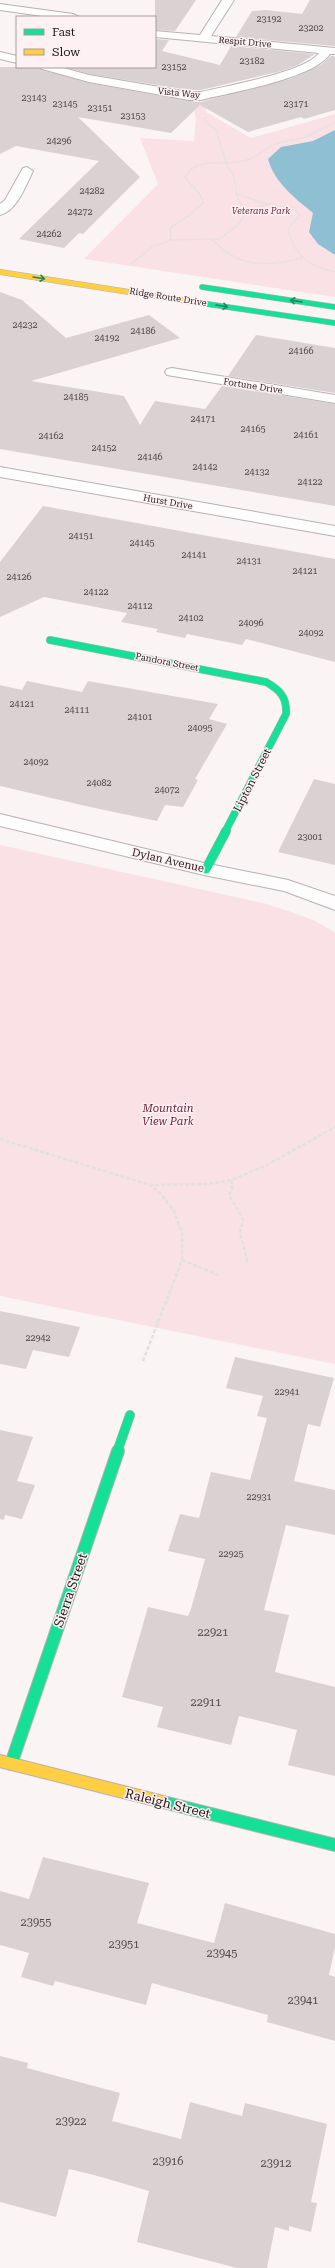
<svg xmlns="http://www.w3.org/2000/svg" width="335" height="2268" font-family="'Roboto Serif',serif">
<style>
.green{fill:#fae1e6}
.water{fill:#8ebfd3}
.building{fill:#dad1d3}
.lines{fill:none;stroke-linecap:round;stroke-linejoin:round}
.street-casing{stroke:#b9b0b2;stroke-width:2}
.fast-far3-casing{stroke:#b9b0b2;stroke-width:6}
.fast-far2-casing{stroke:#b9b0b2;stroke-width:8}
.fast-far1-casing{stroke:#b9b0b2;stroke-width:10}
.fast-casing{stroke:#b9b0b2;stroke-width:14}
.slow-far1-casing{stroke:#b9b0b2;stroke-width:6}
.slow-casing{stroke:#b9b0b2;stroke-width:14}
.path-far1{stroke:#e2e0e1;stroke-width:1.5;stroke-dasharray:2.5 1;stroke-linecap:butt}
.path{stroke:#e2e0e1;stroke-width:2.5;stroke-dasharray:4 2;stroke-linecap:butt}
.street{fill:#fefdfe;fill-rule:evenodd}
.fast-far3{stroke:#16e098;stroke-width:5}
.fast-far2{stroke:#16e098;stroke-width:7}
.fast-far1{stroke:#16e098;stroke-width:9}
.fast{stroke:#16e098;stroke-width:12}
.slow-far1{stroke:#ffcf43;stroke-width:5}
.slow{stroke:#ffcf43;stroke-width:12}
.oneway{stroke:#1c8660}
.labels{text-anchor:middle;stroke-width:3;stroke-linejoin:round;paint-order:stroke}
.number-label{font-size:9px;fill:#514749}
.far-street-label{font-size:9px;fill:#23191b;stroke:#fdf1f3}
.far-park-label{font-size:9px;font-style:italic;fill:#6b1b35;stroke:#fdf1f3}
.street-label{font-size:11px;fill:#23191b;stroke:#fdf1f3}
.park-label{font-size:11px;font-style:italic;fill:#6b1b35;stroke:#fdf1f3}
.near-number-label{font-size:11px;fill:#514749}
.near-street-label{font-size:13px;fill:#23191b;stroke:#fdf1f3}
</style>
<rect width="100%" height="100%" fill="#faf4f5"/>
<g class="green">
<path d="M205,102L206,112L251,138L335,114V297L84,259L158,184L140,138L194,141L196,118L193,104Z"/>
<path d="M0,845L267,904C290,912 315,918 335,933V1364L0,1296Z"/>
</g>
<path class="water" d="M335,130V255L318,244L309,232L313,213C296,199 274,182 268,159L281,147L313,141Z"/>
<g class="building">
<path d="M155,0H196L175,31L155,30Z"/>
<path d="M310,0H335V46L236,37L252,11L266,10L302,14Z"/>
<path d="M155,39L169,40L162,51L220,65L231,46L315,54L298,65L282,71L201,90H189L89,74L66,67H155Z"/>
<path d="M331,56H335V110L304,119L301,117L248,132L200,105L171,133L78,117L140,177L83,234L79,233L64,248L19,239L99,161L16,146L0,154V67H38L42,70L89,83L189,101L201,102L290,79L322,64Z"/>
<path d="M0,292L22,300L66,338L149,315L180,338L31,381L124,396L140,425L155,401L205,409L222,386L335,404V506L0,449Z"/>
<path d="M256,335L335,348V393L228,376Z"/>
<path d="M43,506L335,559V662L246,639L242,645L187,634L185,638L156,632L158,629L121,622L127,613L44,597L0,617V562Z"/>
<path d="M27,681L82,692L88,681L218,704L209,719L227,724L195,779L198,780L183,807L165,805L157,821L90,807L0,786V685L22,690Z"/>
<path d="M314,779L335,784V865L278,852Z"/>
<path d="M0,1311L80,1327L69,1357L33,1350L26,1369L0,1364Z"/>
<path d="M235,1357L334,1378L320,1427L308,1424L294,1481L335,1490V1535L286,1525L264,1610L289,1615L275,1672L335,1687V1776L288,1765L297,1730L239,1716L231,1745L157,1727L163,1707L122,1697L148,1607L188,1616L191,1609L205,1559L168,1551L180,1514L199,1518L211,1472L250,1480L267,1418L257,1416L263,1396L226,1388Z"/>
<path d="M0,1430L33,1437L17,1481L35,1485L22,1519L5,1515L4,1520L0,1519Z"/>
<path d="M43,1857L149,1883L137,1923L214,1943L225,1903L335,1934V1947L329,1975L335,1977V2041L267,2022L268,2015L152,1983L146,2005L55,1981L53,1986L21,1977L29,1953L0,1945V1891L29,1899Z"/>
<path d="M0,2056L28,2063L27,2068L120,2093L112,2121L181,2139L190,2102L242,2116L245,2103L327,2124L311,2202L317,2203L311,2232L289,2226V2231L275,2227L267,2268H237L137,2242L149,2191L94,2175L69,2169L56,2217L0,2202Z"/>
</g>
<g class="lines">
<defs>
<g id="street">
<path d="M222,0H234L211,36L335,48V54H330C313,79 232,92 201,100H189L89,82L42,69L40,67H60L89,75L189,92H201C226,86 306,72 319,53L155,37V31L200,35Z"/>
<path d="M0,4L73,14L79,17H49L0,10Z"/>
<path d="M0,52L17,56V63L0,59Z"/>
<path d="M27,167L33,171C26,185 17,211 0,215V204L5,200L23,168Z"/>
<path d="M172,368L335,395V403L167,375L165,372L167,369Z"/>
<path d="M0,467L335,526V536L0,477Z"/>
<path d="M0,814L204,863L288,880L335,896V910L284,891L204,875L0,826Z"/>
</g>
<g id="fast-far3">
<path d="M202,287L335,307"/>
<path d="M187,301L335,323"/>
</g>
<path id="fast-far2" d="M50,640L266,682C280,690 287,697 286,714L225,832"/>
<g id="fast-far1">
<path d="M206,869L226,831"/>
<path d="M117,1452L130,1415"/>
</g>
<g id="fast">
<path d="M11,1764L118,1451"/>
<path d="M163,1802L335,1845"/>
</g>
<path id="slow-far1" d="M0,272L187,301"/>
<path id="slow" d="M0,1761L163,1802"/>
</defs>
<use href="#street" class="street-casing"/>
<use href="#fast-far3" class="fast-far3-casing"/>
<use href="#fast-far2" class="fast-far2-casing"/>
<use href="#fast-far1" class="fast-far1-casing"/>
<use href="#fast" class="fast-casing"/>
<use href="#slow-far1" class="slow-far1-casing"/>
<use href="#slow" class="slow-casing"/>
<g class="path-far1">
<path d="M205,117L206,122L216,129L227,166L233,174L237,194L263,203L294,208L300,215L288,229C296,257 307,265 335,272"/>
<path d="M237,194L239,202L247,212"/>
<path d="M171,240L170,228L192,213L203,203C198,185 192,190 185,176C200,156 221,166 242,161C255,159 260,152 271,146C282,140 296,141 307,136C317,132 325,126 335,123"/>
<path d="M212,240C218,244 223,250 229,254C252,268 278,264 302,258"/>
<path d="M131,264L152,247L171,240L219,239L238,225L247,212L267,204"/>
</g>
<g class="path">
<path d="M0,1139L150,1185L207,1184L231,1180L265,1166L335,1127"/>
<path d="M231,1180L233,1185L229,1195L243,1219L240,1233L248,1264"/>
<path d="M182,1260L218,1275"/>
<path d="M143,1361L182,1260V1233L174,1211L160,1193L150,1185"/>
</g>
<use href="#street" class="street"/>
<use href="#fast-far3" class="fast-far3"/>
<use href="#fast-far2" class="fast-far2"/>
<use href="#fast-far1" class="fast-far1"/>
<use href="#fast" class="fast"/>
<use href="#slow-far1" class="slow-far1"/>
<use href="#slow" class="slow"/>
</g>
<defs><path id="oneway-shaft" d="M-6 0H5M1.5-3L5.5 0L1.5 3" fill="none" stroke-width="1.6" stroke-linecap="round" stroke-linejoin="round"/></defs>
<g class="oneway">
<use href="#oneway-shaft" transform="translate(39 278) rotate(9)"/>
<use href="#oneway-shaft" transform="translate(296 301) rotate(-172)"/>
<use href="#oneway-shaft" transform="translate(222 306) rotate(9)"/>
</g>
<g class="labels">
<g class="number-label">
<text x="269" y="22">23192</text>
<text x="311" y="31">23202</text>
<text x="252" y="64">23182</text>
<text x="174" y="70">23152</text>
<text x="34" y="101">23143</text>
<text x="65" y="107">23145</text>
<text x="296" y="107">23171</text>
<text x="100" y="111">23151</text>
<text x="133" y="119">23153</text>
<text x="59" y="144">24296</text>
<text x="92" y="194">24282</text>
<text x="80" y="215">24272</text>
<text x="49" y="237">24262</text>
<text x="25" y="328">24232</text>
<text x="143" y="334">24186</text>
<text x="107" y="341">24192</text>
<text x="301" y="354">24166</text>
<text x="76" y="400">24185</text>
<text x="203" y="422">24171</text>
<text x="253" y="432">24165</text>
<text x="306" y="438">24161</text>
<text x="51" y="439">24162</text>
<text x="104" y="451">24152</text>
<text x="150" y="460">24146</text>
<text x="205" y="470">24142</text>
<text x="257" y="475">24132</text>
<text x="310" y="485">24122</text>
<text x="81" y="539">24151</text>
<text x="142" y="546">24145</text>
<text x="194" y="558">24141</text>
<text x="249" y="564">24131</text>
<text x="305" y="574">24121</text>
<text x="19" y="580">24126</text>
<text x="96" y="595">24122</text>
<text x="140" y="609">24112</text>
<text x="191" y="621">24102</text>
<text x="251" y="626">24096</text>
<text x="311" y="636">24092</text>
<text x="22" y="707">24121</text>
<text x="77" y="713">24111</text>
<text x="140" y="720">24101</text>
<text x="200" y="731">24095</text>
<text x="36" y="765">24092</text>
<text x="99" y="786">24082</text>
<text x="167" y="793">24072</text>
<text x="310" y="840">23001</text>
<text x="38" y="1341">22942</text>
<text x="287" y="1395">22941</text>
<text x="259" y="1500">22931</text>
<text x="231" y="1557">22925</text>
</g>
<g class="far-street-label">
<text transform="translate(245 42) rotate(5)" y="3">Respit Drive</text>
<text transform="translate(179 93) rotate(6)" y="3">Vista Way</text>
<text transform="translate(168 297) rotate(9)" y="3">Ridge Route Drive</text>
<text transform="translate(253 386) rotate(9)" y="3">Fortune Drive</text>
<text transform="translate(168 502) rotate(10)" y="3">Hurst Drive</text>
<text transform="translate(167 662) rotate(11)" y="3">Pandora Street</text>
</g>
<g class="far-park-label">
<text x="261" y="214">Veterans Park</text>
</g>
<g class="street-label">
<text transform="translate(252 780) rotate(-63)" y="4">Lipton Street</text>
<text transform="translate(168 860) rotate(13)" y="4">Dylan Avenue</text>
</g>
<g class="park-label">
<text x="168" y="1112">Mountain<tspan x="168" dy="13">View Park</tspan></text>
</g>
<g class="near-number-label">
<text x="213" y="1636">22921</text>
<text x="206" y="1706">22911</text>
<text x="36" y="1926">23955</text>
<text x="124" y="1948">23951</text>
<text x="222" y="1957">23945</text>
<text x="303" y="2004">23941</text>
<text x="71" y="2125">23922</text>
<text x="168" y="2165">23916</text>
<text x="276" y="2167">23912</text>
</g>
<g class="near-street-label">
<text transform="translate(70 1590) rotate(-71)" y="5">Sierra Street</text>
<text transform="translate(168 1803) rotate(14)" y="5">Raleigh Street</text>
</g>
</g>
<rect x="16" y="16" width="140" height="52" fill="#fdf1f3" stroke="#a69b9d"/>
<rect x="24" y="29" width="20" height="6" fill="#16e098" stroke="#a69b9d"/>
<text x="52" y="36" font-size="12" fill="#23191b">Fast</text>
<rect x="24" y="49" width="20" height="6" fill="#ffcf43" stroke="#a69b9d"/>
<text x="52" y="56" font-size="12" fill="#23191b">Slow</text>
</svg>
